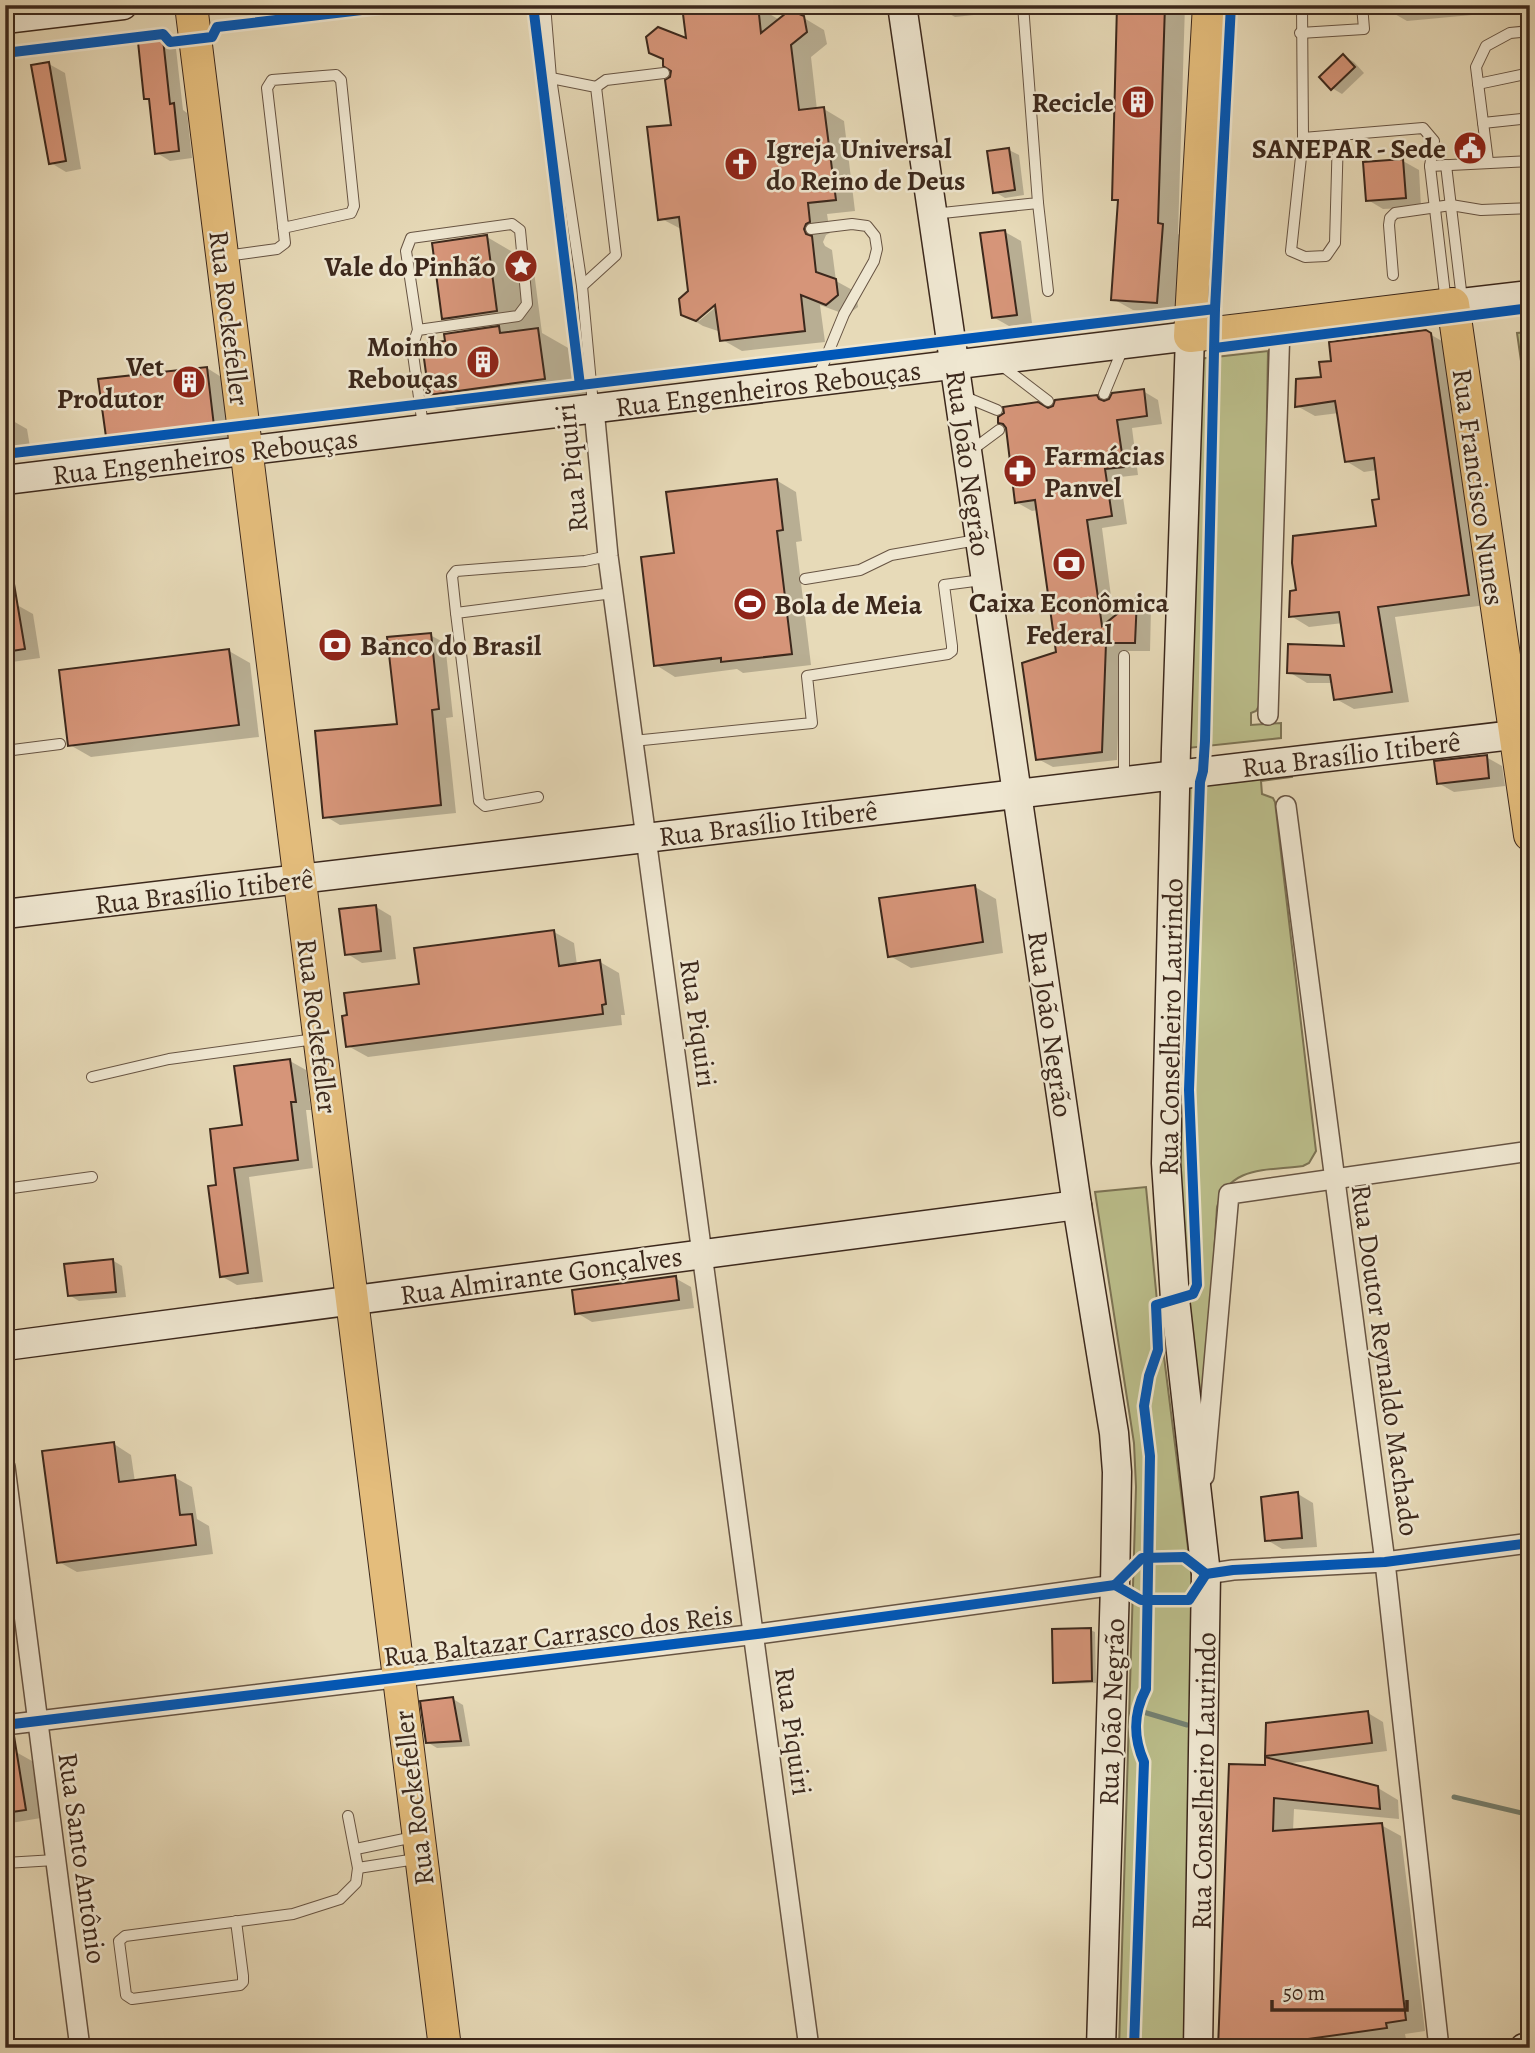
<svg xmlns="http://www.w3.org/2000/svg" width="1535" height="2053" font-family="Alegreya,serif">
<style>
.green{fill:#bbbe8b;stroke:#7c7354;stroke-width:2}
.shadow{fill:#0003;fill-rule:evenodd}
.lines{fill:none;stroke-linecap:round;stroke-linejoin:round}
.stream{stroke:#738071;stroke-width:5}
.building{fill:#d69579;stroke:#3c281c;stroke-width:2}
.lane-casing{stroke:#675443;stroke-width:12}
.street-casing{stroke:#675443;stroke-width:22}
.secondary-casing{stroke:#3c281c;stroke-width:31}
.primary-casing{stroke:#3c281c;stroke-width:34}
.lane{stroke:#efe7d1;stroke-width:10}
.street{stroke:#efe7d1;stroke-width:19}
.secondary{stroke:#efe7d1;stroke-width:28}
.primary{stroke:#e4bd7c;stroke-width:32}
.cycleway-casing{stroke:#efe7d1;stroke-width:15}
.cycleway{stroke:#0057b8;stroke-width:10}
.labels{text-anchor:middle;stroke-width:5;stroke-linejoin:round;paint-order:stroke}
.poi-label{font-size:28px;font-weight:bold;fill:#3c281c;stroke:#efe7d1;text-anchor:end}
.street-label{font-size:28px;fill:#3c281c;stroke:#efe7d1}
</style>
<rect width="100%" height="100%" fill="#e7dab8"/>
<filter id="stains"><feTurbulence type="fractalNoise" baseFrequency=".00286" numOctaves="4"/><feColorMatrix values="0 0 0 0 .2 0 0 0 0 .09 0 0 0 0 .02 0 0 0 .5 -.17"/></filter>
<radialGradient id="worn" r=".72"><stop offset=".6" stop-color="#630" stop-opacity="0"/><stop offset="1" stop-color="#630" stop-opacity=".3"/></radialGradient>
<g class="green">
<path d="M1530,332V367L1522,368L1517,333Z"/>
<path d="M1268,351L1262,701L1256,711L1251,713V725L1281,723V738L1188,748L1198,359Z"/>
<path d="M1291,765L1292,777L1261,781L1262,794L1273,798L1275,802L1316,1151L1309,1163L1303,1166C1267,1171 1229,1165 1217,1207L1210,1321L1200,1424L1172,1161L1188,784Z"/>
<path d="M1146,1187L1157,1301L1194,1596L1186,2048H1119L1136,1487L1134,1443L1095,1192Z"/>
</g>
<g class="shadow">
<path d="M939,5H1030L1031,9L955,17L939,8Z"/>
<path d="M1119,5H1185L1178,234L1182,237L1177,313L1133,310L1113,299L1119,202L1114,199Z"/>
<path d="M1386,5H1515V11L1407,21L1386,9Z"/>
<path d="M758,7L778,19V22L804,18L824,30L827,44L811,57L817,110L824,109L844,121L855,211L827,214L830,233L826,235L823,242L825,246L832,250L836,281L856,292L858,307L847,315L820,305L825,342L742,351L721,339L720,329L718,331L703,326L683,314L690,292L683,230L660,218L672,126L673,73L665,61L650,52L688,40ZM721,299L723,301L699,321V316Z"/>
<path d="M163,41L176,49L183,110L187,113L192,158L170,161L157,153L151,101L146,98Z"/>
<path d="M1344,56L1354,62L1364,73L1342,94L1332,88Z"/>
<path d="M49,64L65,73L81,169L66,172L51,163Z"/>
<path d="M1009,150L1019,155L1024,195L1005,198L995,192Z"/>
<path d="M1403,161L1419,170L1421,207L1383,209L1368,200Z"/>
<path d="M1005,232L1021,241L1032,323L1009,326L993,317Z"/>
<path d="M487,237L533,264L542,333L584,357L591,405L477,421L431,394L447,342L469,332L444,318Z"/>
<path d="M1426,332L1449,345L1486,605L1395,617L1409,702L1354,709L1336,699L1333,683H1307L1289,672L1346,648L1343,623L1309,627L1291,616L1298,592L1377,528L1381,500L1377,470L1364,472L1346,461L1339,413L1315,416L1297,406L1323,378L1333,362Z"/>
<path d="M207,368L226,380L233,437L127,447L108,436Z"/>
<path d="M1143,391L1158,400L1162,424L1132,428L1138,475L1120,477L1127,524L1102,528L1114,619L1137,601L1151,609L1150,651H1121L1117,760L1053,767L1038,759L1058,653L1038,510L1032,511L1016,502L1048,410L1096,397L1106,402Z"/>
<path d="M13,421L27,429L31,453L5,456V422Z"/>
<path d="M776,480L796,492L802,541L796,542L811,665L743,673L737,669L675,677L656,665L676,555Z"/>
<path d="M17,605L33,614L40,658L5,663V606Z"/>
<path d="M430,635L445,643L453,717L446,718L456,813L340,825L325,816L399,725Z"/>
<path d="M229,651L250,663L259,737L91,757L70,745Z"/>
<path d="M1486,757L1502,766L1505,786L1454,792L1438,783Z"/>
<path d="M975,887L996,899L1003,953L911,968L890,956Z"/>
<path d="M376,907L391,916L396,959L362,963L346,953Z"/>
<path d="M554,932L574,943L577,965L600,962L619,973L625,1015H621L622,1025L368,1057L348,1046L421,985Z"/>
<path d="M290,1061L306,1070L311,1110H306L313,1168L249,1177L263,1282L237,1285L221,1276L218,1187Z"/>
<path d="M112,1260L122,1266L126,1297L79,1301L69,1295Z"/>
<path d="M675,1278L691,1287L694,1308L592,1322L577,1313Z"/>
<path d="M114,1444L131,1455L135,1482L174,1477L192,1487L197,1519L209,1526L213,1554L77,1572L59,1562Z"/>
<path d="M1298,1494L1313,1503L1317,1547L1282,1549L1267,1540Z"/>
<path d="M1090,1630L1095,1632L1096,1683L1060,1684L1055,1681Z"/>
<path d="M453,1699L463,1705L470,1746L437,1748L427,1742Z"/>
<path d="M1368,1713L1383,1722L1387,1751L1284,1764L1378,1788L1398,1800L1399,1819L1294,1809L1293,1831L1381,1825L1401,1836L1425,2031L1405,2034L1406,2039L1341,2048H1220L1267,1767L1278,1761L1267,1755Z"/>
<path d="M16,1752L32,1761L41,1818L5,1824V1753Z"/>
</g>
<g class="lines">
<g class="stream">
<path d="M1140,1711L1187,1725"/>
<path d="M1454,1797L1530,1815"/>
</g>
</g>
<g class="building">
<path d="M758,5L761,33L790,10L804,16L807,32L791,45L799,110L824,107L836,200L808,203L810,222L806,224L804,229L806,234L812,236L816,272L836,279L838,295L826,305L801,295L805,331L720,341L715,305L696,321L681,315L679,299L688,291L679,217L658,220L647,127L671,125L665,80L670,77L671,71L663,66V59L649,53L646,37L658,27L686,38L683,14Z"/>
<path d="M1117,5H1165L1158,223L1163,224L1157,303L1111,300L1118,200H1112Z"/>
<path d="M163,39L170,104L174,103L179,151L155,154L149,99H144L138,42Z"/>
<path d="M1343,54L1355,67L1331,90L1319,77Z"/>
<path d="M49,62L66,161L49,164L31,65Z"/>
<path d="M1009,148L1015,190L993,193L987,151Z"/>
<path d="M1403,159L1406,198L1366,201L1363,162Z"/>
<path d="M1005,230L1017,315L992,318L980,233Z"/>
<path d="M487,235L497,311L442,319L432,243Z"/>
<path d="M499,326L500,333L538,328L545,379L429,395L422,344L445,341L444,334Z"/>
<path d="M1426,330L1431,333L1469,595L1378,607L1392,692L1334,700L1330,675L1287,673L1288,644L1344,646L1339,612L1289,617L1290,591L1296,590L1292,563L1293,536L1376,526L1372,500L1379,499L1374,458L1345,462L1335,401L1295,407L1296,379L1321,377L1319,362L1331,361L1329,342Z"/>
<path d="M207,367L214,426L106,437L98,379Z"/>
<path d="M1144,389L1147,416L1117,420L1124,467L1105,469L1112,516L1087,520L1102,626L1137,598L1135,643H1106L1102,752L1036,760L1022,663L1056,652L1035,500L1015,503L1006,428L1003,424L998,423V417L1004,413L1003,407L1038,402L1048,408L1053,406L1055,400L1097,395L1099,399L1104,401L1109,399L1112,393Z"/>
<path d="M777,479L783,530L777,531L792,654L721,662V658L654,666L641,557L674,553L666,492Z"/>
<path d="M5,578H13L25,649L5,652Z"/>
<path d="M431,633L439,709L432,710L441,805L323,818L315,731L397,724L387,637Z"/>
<path d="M229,649L239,725L68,746L59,670Z"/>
<path d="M1487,755L1489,778L1437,784L1434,761Z"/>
<path d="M975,885L983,942L888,957L879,898Z"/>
<path d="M376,905L381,951L345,955L339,909Z"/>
<path d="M554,930L559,966L600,960L606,1004L602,1005L603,1014L346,1047L342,1016L347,1015L344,993L419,984L414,948Z"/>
<path d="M290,1059L296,1102H291L298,1160L234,1168L248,1273L220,1277L208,1186L216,1185L210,1129L242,1125L234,1066Z"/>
<path d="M113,1259L116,1292L68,1296L64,1264Z"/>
<path d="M676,1276L679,1300L575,1314L572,1290Z"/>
<path d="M114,1442L119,1482L175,1475L180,1515L192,1514L196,1545L57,1563L42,1451Z"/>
<path d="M1298,1492L1302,1538L1265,1541L1261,1497Z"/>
<path d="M1091,1628L1092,1681L1053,1683L1052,1629Z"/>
<path d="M453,1697L461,1741L426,1743L420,1701Z"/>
<path d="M1368,1711L1372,1743L1265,1756L1266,1723Z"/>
<path d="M14,1736L26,1810L5,1813V1737Z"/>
<path d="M1265,1757L1378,1786L1380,1809L1274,1798L1273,1831L1382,1823L1406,2020L1386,2023L1387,2028L1244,2048H1218L1229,1764L1265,1765Z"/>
</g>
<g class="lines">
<defs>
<g id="lane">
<path d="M545,5L551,78L582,286L593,405"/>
<path d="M1302,5L1303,138L1291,251L1305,257L1326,256L1335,243L1338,135"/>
<path d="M1300,33L1364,29L1362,5"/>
<path d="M551,78L596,87L616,255L582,286"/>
<path d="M1478,84L1530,73"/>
<path d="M596,87L606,80L664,73"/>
<path d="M1483,123L1530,118"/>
<path d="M1303,138L1423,128L1434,141L1430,166L1446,303"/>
<path d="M1488,162L1476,67L1486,46L1510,33L1530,31"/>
<path d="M1446,165L1462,299"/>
<path d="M1430,166L1530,161"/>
<path d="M1038,203L1048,291"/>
<path d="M933,214L1038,203L1023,5"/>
<path d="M811,229L852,224L867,226L875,236L877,249L874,261L844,314L818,377"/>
<path d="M226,256L277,249L285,243L267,88L272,80L336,75L341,80L354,206L351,213L283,228"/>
<path d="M1393,275L1389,225L1390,218L1395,213L1451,205L1481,210L1530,208"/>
<path d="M418,330L518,316L527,304L520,230L512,224L411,238L406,251L418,330L412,347L423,426"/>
<path d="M1001,365L1048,401"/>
<path d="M1104,394L1123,348"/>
<path d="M963,396L997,410"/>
<path d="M972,450L999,430"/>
<path d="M805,579L860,570L891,555L977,540"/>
<path d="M456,613L452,576L456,571L585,561L608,556"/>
<path d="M1124,656V780"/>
<path d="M633,741L812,723L807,676L948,654L952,651V646L944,585L982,580"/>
<path d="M5,751L60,744"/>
<path d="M538,797L485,806L479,801L456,613L613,593"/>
<path d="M92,1077L169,1059L315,1039"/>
<path d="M5,1189L92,1177"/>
<path d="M356,1849L414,1837"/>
<path d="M5,1863L55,1860"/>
<path d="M358,1868L416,1859"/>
<path d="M236,1921L243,1976V1982L240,1985L132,1999L126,1995L119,1941L125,1936L293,1914L340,1899L356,1883L358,1868L348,1816"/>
</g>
<g id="street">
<path d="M594,409L608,556L809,2048"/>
<path d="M1268,715L1280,325"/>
<path d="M1286,806L1385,1562L1439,2048"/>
<path d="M5,1467L80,2048"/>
<path d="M1204,1476L1229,1194L1530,1151"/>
<path d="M1206,1574L1233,1570L1385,1562L1530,1543"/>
<path d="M5,1725L765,1633L1115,1585"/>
</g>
<g id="secondary">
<path d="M902,5L1077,1205L1114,1433L1117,1472L1115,1585L1101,2048"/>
<path d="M5,19L123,5"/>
<path d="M1453,304L1530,295"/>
<path d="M5,480L1190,336L1176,749L1166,1163L1175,1299L1206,1574L1198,2048"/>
<path d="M5,914L1530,733"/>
<path d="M5,1346L1077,1205"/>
<path d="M1524,2048L1530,2047"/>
</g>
<g id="primary">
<path d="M191,5L445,2048"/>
<path d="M1209,5L1190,336L1453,304L1530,835"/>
</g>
</defs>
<use href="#lane" class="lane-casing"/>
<use href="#street" class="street-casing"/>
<use href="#secondary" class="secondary-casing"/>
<use href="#primary" class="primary-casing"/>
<use href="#lane" class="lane"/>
<use href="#street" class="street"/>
<use href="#secondary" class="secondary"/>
<use href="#primary" class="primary"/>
<defs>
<g id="cycleway">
<path d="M533,5L580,385"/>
<path d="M5,53L163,34L170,42L212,37L217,27L404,5"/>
<path d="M1215,348L1530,308"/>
<path d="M5,454L1215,309"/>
<path d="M1206,1574L1233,1570L1385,1562L1530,1543"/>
<path d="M1115,1585L1142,1558L1184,1557L1206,1574"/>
<path d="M1115,1585L1141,1600H1189L1206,1574"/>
<path d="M5,1725L765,1633L1115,1585"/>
<path d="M1134,2048L1144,1762C1133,1737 1133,1714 1146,1689L1150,1456L1144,1406L1149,1376L1158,1350L1156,1305L1193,1294L1197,1285L1189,1090L1200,782L1203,771L1205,741L1215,309L1231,5"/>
</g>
</defs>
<use href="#cycleway" class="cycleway-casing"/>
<use href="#cycleway" class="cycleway"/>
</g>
<defs>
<symbol id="building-disc" viewBox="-11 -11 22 22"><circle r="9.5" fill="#8f2418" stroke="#efe7d1"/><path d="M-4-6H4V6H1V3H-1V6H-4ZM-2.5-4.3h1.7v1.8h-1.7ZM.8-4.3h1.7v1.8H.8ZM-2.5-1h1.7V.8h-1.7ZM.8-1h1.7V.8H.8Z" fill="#fff"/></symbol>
<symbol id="civic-disc" viewBox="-11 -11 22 22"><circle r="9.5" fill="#8f2418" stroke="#efe7d1"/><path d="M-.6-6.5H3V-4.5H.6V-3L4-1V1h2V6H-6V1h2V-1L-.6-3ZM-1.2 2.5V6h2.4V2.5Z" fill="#fff"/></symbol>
<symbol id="church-disc" viewBox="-11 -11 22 22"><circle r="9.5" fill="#8f2418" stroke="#efe7d1"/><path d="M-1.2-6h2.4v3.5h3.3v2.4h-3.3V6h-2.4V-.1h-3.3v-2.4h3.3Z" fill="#fff"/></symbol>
<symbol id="sight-disc" viewBox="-11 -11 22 22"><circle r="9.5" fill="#8f2418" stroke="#efe7d1"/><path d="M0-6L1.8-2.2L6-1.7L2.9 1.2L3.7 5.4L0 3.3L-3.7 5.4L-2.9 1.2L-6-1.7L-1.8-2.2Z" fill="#fff"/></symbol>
<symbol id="pharmacy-disc" viewBox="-11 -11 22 22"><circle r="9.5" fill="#8f2418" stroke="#efe7d1"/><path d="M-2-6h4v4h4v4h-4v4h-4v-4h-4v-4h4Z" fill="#fff"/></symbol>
<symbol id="bank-disc" viewBox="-11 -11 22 22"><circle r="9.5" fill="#8f2418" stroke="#efe7d1"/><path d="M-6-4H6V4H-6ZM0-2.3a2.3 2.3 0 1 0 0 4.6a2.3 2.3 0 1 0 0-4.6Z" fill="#fff"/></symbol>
<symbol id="stadium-disc" viewBox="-11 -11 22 22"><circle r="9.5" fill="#8f2418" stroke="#efe7d1"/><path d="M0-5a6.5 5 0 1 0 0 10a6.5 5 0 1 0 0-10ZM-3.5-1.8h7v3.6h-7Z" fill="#fff"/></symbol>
</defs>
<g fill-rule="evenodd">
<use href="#building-disc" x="1119" y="83" width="38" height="38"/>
<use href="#civic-disc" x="1451" y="129" width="38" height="38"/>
<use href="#church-disc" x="722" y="145" width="38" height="38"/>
<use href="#sight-disc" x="502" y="247" width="38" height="38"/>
<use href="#building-disc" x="464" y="343" width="38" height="38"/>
<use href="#building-disc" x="170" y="363" width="38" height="38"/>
<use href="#pharmacy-disc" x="1001" y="452" width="38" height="38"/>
<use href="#bank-disc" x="1050" y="545" width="38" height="38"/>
<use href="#stadium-disc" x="731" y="585" width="38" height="38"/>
<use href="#bank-disc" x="316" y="626" width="38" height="38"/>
</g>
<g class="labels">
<g class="poi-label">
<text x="1114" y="112">Recicle</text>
<text x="766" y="158" text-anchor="start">Igreja Universal<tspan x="766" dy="32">do Reino de Deus</tspan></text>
<text x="1446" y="158">SANEPAR - Sede</text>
<text x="496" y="276">Vale do Pinhão</text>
<text x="458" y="356">Moinho<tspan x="458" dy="32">Rebouças</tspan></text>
<text x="164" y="376">Vet<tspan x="164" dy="32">Produtor</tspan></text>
<text x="1044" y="465" text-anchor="start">Farmácias<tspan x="1044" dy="32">Panvel</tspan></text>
<text x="1069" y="612" text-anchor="middle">Caixa Econômica<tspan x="1069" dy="32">Federal</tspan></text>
<text x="774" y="614" text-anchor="start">Bola de Meia</text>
<text x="360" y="655" text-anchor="start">Banco do Brasil</text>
</g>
<g class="street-label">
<text transform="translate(230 318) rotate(83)" y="10">Rua Rockefeller</text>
<text transform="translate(768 388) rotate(-7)" y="10">Rua Engenheiros Rebouças</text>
<text transform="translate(205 456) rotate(-7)" y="10">Rua Engenheiros Rebouças</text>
<text transform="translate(969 463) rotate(82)" y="10">Rua João Negrão</text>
<text transform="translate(571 468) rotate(-96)" y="10">Rua Piquiri</text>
<text transform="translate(1479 487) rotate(82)" y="10">Rua Francisco Nunes</text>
<text transform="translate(1351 754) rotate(-7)" y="10">Rua Brasílio Itiberê</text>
<text transform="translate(768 823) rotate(-7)" y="10">Rua Brasílio Itiberê</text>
<text transform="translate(204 891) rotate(-7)" y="10">Rua Brasílio Itiberê</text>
<text transform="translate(699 1023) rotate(82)" y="10">Rua Piquiri</text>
<text transform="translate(1051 1024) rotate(82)" y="10">Rua João Negrão</text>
<text transform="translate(318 1026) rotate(83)" y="10">Rua Rockefeller</text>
<text transform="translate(1170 1027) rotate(-89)" y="10">Rua Conselheiro Laurindo</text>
<text transform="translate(541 1275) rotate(-8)" y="10">Rua Almirante Gonçalves</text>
<text transform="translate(1386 1360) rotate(82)" y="10">Rua Doutor Reynaldo Machado</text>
<text transform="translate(558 1635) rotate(-7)" y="10">Rua Baltazar Carrasco dos Reis</text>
<text transform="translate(1111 1712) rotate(-88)" y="10">Rua João Negrão</text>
<text transform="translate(794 1731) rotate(82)" y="10">Rua Piquiri</text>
<text transform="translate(1203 1781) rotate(-89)" y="10">Rua Conselheiro Laurindo</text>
<text transform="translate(413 1798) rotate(-97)" y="10">Rua Rockefeller</text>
<text transform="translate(83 1858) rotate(82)" y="10">Rua Santo Antônio</text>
</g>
</g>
<rect width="1535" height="2053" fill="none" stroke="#e7dab8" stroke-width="28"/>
<rect x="7" y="7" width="1521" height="2039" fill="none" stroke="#3c281c" stroke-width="3.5"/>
<rect x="14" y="14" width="1507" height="2025" fill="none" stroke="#3c281c" stroke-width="2"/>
<path d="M1272 2000v10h135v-10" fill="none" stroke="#3c281c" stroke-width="3.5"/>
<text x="1283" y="2000" font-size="21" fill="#3c281c" stroke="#efe7d1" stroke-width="5" paint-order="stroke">50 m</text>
<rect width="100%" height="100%" filter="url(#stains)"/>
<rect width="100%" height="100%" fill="url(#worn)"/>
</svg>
